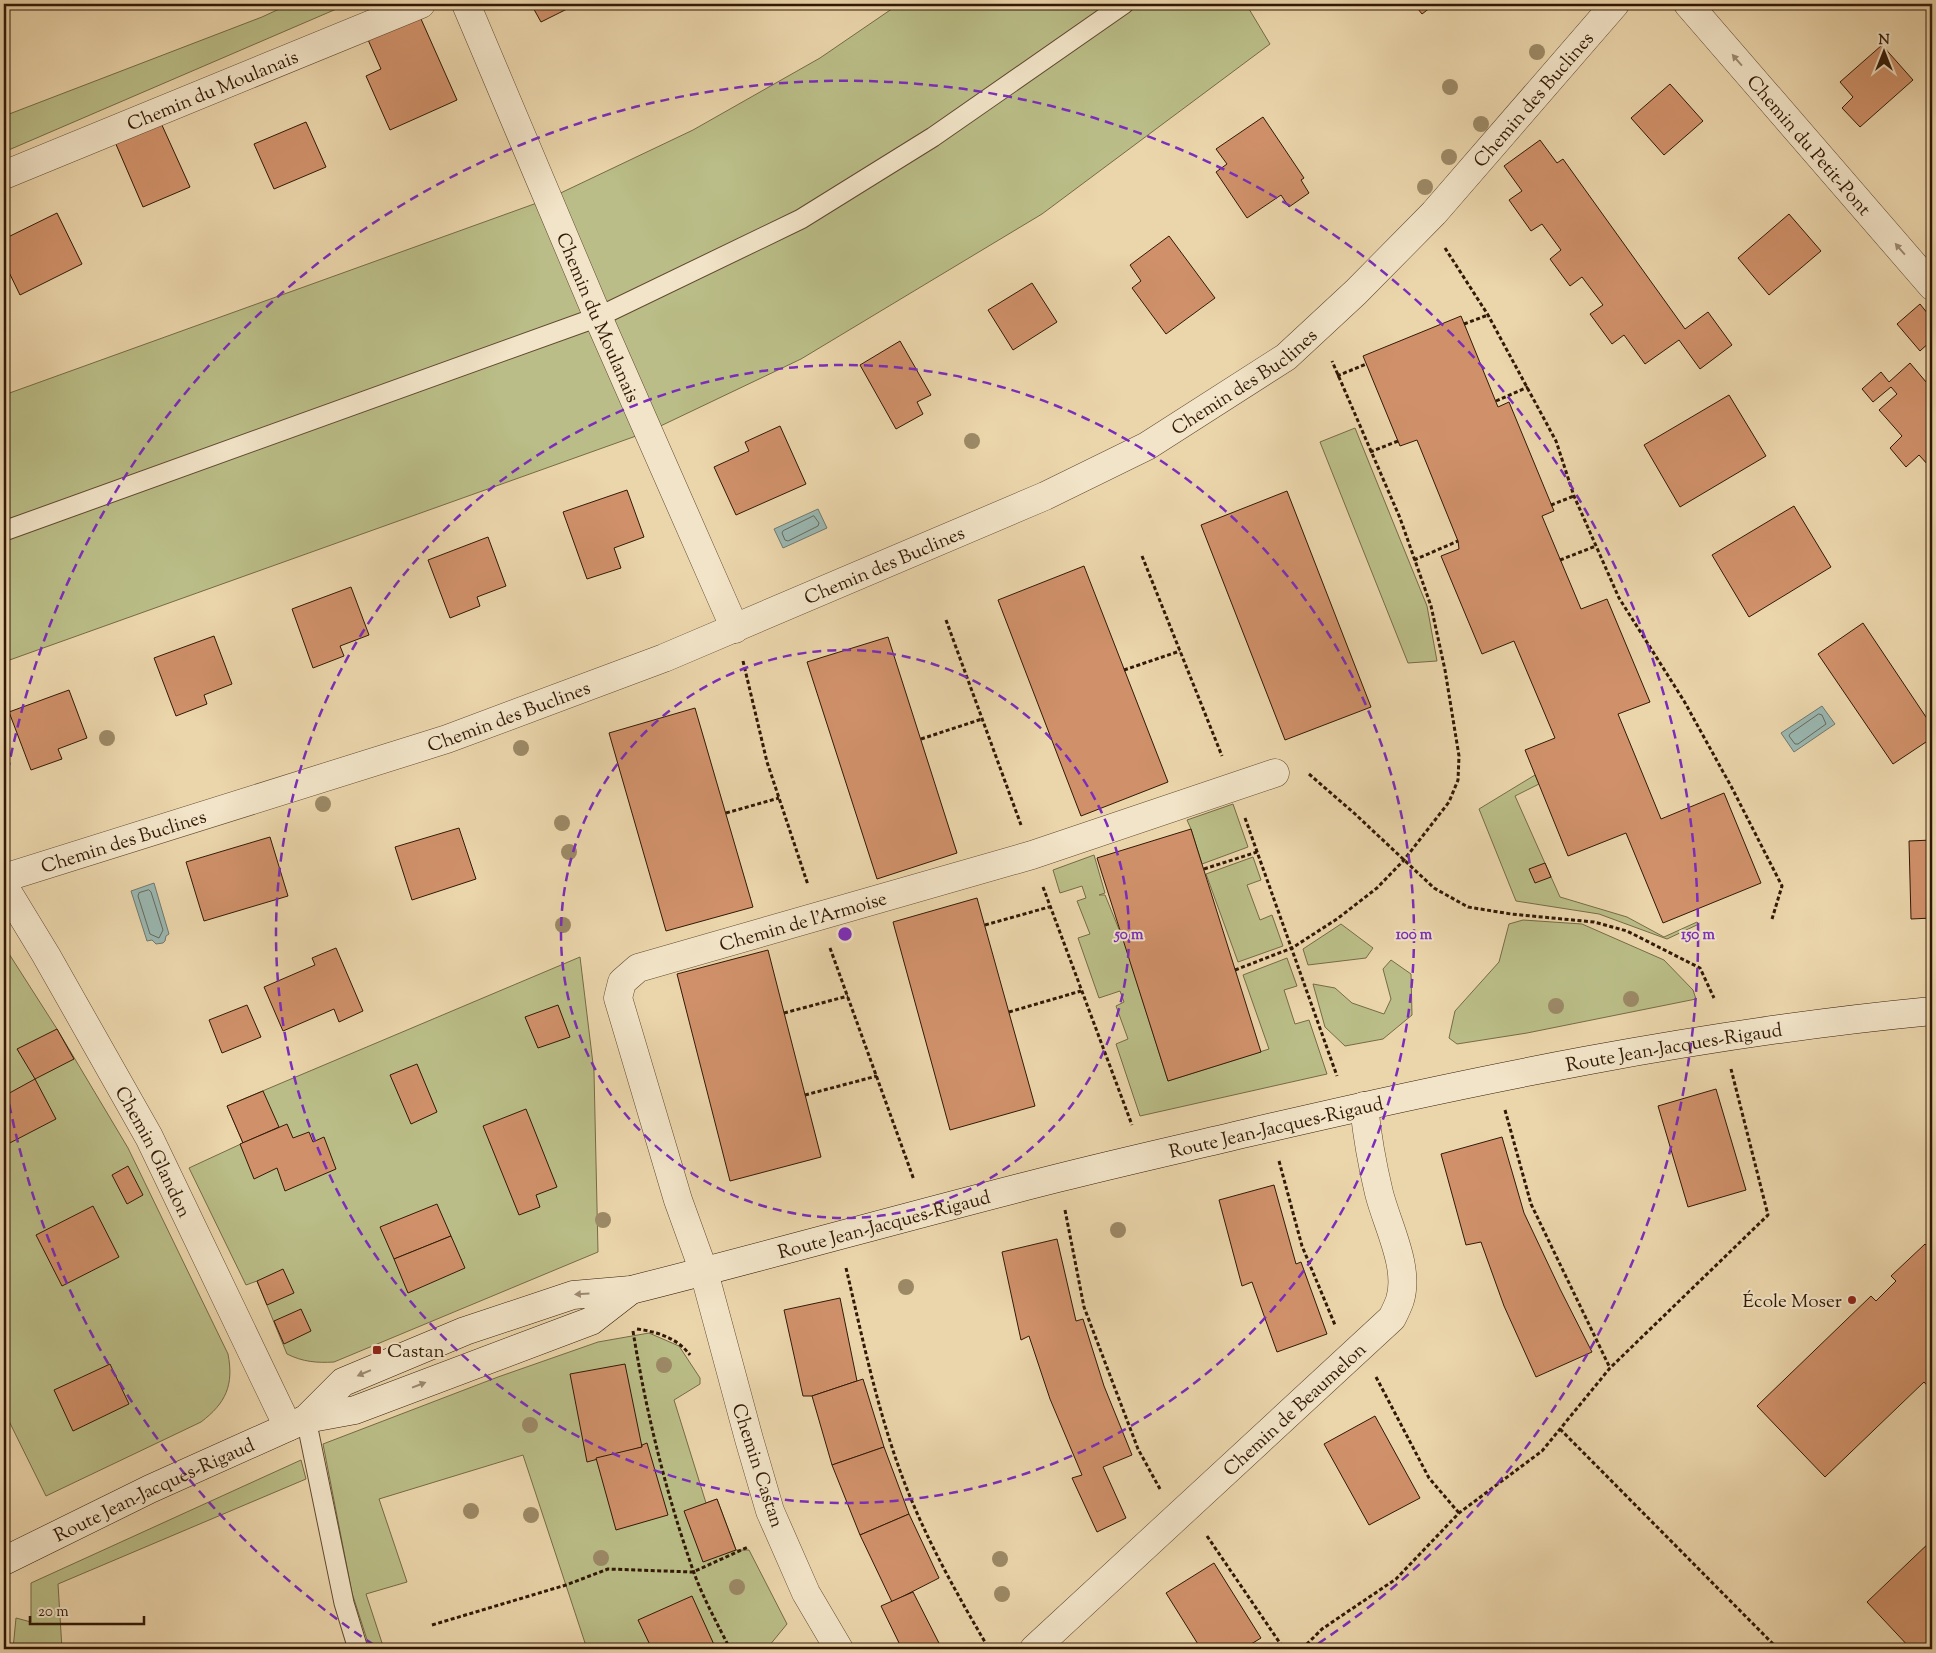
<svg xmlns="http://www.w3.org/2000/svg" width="1936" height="1653" font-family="'Sorts Mill Goudy',serif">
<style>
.green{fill:#babd87;stroke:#766b46}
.water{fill:#9ab7b1;stroke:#70786d}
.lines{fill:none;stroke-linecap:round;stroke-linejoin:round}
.shore{stroke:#66685c;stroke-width:1}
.building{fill:#d0916a;stroke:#321906}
.lane-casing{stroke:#60482f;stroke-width:21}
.street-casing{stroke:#60482f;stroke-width:29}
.secondary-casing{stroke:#321906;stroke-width:29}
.path{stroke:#321906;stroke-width:3;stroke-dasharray:4 2.5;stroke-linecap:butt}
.lane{stroke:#f2e4c8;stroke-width:19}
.street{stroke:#f2e4c8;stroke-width:28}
.secondary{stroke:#f2e4c8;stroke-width:28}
.tree{fill:#9c8966}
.oneway{fill:#9c8971}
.ring{fill:none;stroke:#7b2cbf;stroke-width:2.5;stroke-dasharray:9 6}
.poi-dot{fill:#8f2418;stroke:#f2e4c8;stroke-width:2}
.labels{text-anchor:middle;stroke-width:4;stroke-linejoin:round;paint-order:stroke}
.street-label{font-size:19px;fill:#321906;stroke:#f2e4c8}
.poi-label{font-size:19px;fill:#321906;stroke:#f2e4c8;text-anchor:end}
.centre{fill:#7b2cbf;stroke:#f2e4c8;stroke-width:2.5}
.ring-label{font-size:15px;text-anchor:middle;font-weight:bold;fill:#7b2cbf;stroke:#f2e4c8;stroke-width:4;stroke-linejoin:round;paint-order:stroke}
</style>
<rect width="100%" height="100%" fill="#ebd5ab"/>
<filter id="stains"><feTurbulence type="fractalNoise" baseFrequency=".004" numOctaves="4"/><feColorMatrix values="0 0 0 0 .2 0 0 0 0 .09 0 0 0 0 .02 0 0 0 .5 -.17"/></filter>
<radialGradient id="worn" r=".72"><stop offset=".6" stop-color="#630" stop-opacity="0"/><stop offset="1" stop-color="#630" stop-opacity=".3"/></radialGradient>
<g class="green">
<path d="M290,4H348L4,152V116L262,17Z"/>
<path d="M899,4H1246L1270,44L1042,214L801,359L650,431L4,662V395L548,199L693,130L820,58Z"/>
<path d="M1355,428L1427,606L1437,661L1408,663L1320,442Z"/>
<path d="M1535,775L1539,784L1515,796L1560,897L1627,917L1664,937L1697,922L1699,924L1667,939L1599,914L1516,901L1479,809Z"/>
<path d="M1233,804L1248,847L1202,864L1191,829L1187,820Z"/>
<path d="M1094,855L1105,893L1099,895H1105L1125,944L1168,1081L1269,1049L1243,975L1287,958L1297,986L1284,990L1295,1024L1309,1020L1327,1074L1140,1116L1116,1044L1128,1039L1116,1006L1124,1002L1120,991L1099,998L1078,938L1090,934L1077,901L1086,898L1082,886L1060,893L1053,870Z"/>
<path d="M1253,857L1261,880L1247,885L1260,920L1272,915L1283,946L1238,962L1206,874Z"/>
<path d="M1523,920L1582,924L1664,960L1693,990L1696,999L1527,1033L1457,1044L1449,1038L1455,1011L1499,962L1509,924Z"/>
<path d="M1341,924L1373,948L1366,958L1308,965L1303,949Z"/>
<path d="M4,946L57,1029L128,1148L228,1354C234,1385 226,1403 201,1422L46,1496L4,1411Z"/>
<path d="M580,957L594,1072L598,1252L334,1362C317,1363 303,1362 287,1354L257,1281L246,1285L189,1168L243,1143L227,1106Z"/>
<path d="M1391,960L1411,974L1412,1015L1383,1039L1345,1046L1325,1027L1313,984L1335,988L1352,1003L1384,1014L1391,999L1383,969Z"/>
<path d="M649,1333L679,1346L700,1378V1384L674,1400L706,1503L717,1499L736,1550H749L787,1624L769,1646L771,1649H587L523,1455L379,1499L407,1582L366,1594L384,1649H370L352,1593L323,1444L498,1377L598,1342Z"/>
<path d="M301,1460L306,1479L58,1584L62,1649H13L16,1618L31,1622V1583Z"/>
</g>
<g class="water">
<path d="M818,509L827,528L783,548L774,529Z"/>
<path d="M1822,706L1835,724L1794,752L1781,733Z"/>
<path d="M154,883L169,934L166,936L165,941L163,943L156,944L152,940L147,941L131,891Z"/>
</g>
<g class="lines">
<g class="shore">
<path d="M814,516L819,523L818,526L788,541L785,540L782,533L783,531Z"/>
<path d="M1819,714L1822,715L1826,724L1798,744H1795L1789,736L1790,734Z"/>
<path d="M149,890L151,892L163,930L159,938L150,934L138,896L139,893Z"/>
</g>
</g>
<g class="building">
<path d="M531,4H577L541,22Z"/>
<path d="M1414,4H1435L1422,14Z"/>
<path d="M417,10L457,100L390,130L366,76L381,69L365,33Z"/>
<path d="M1882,45L1913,80L1860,127L1842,108L1853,97L1840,82Z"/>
<path d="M1670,84L1703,121L1664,155L1631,118Z"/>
<path d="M1263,117L1304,178L1301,180L1309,193L1289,207L1281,195L1247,218L1216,172L1227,164L1216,149Z"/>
<path d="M306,122L326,167L274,189L254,144Z"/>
<path d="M161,123L190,187L143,207L115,142Z"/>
<path d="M1540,140L1557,163L1563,159L1685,329L1708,312L1732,345L1700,369L1679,340L1645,364L1624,335L1612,344L1590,314L1603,305L1582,277L1570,286L1550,259L1561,250L1542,224L1531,231L1509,200L1522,191L1504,166Z"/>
<path d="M57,213L82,264L20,295L4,262V239Z"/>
<path d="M1789,214L1821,251L1769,295L1738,258Z"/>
<path d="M1169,236L1215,298L1166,334L1132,288L1141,281L1130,265Z"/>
<path d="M1032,283L1057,322L1013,350L988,310Z"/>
<path d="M1920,304L1932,319V340L1920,351L1897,324Z"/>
<path d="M1461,316L1498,407L1509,402L1554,511L1542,516L1581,609L1607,599L1650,702L1618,714L1661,819L1724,793L1761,883L1663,923L1626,833L1568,856L1525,750L1555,738L1514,641L1482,654L1441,556L1459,549L1458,541L1417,440L1400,446L1363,356Z"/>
<path d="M900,341L931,395L917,402L923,414L896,429L860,365Z"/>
<path d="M1910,363L1932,389V463L1929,466L1919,455L1906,467L1890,448L1902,436L1879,410L1897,394L1891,387L1873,402L1862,389L1881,372L1889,382Z"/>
<path d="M1729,395L1766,456L1680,507L1644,445Z"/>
<path d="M780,426L806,484L736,515L714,467L749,451L745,442Z"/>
<path d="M627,490L644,537L614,548L621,568L587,579L563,512Z"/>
<path d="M1287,491L1371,707L1285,740L1201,525Z"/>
<path d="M1794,506L1831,567L1749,617L1712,555Z"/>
<path d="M488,537L506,586L477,597L480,606L450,618L428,560Z"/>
<path d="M1084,566L1168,782L1081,816L998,600Z"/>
<path d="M351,587L369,635L340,646L344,656L313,668L292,609Z"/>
<path d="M1863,623L1932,726V738L1893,764L1818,654Z"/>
<path d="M214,636L232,684L204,695L207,704L176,716L154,658Z"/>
<path d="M888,637L957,853L877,879L807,662Z"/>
<path d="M69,690L87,738L58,749L62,759L31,770L9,712Z"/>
<path d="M695,708L753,907L666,931L609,733Z"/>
<path d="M459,828L476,879L412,900L395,847Z"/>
<path d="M1191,829L1261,1052L1168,1081L1097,858Z"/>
<path d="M270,837L288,896L204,921L186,862Z"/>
<path d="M1932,840V918L1911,919L1909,841Z"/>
<path d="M1545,863L1551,877L1535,883L1529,869Z"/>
<path d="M977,898L1035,1106L950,1130L893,922Z"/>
<path d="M336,948L363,1011L339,1022L334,1009L283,1031L264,987L315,965L312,958Z"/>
<path d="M768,950L821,1157L730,1181L677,974Z"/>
<path d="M247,1005L261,1037L222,1053L209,1020Z"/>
<path d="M558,1005L570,1037L538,1048L525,1017Z"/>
<path d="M57,1029L74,1059L35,1079L17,1049Z"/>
<path d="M417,1064L437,1112L411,1124L390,1075Z"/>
<path d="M35,1079L56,1119L4,1146V1096Z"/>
<path d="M1716,1089L1746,1190L1688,1207L1658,1106Z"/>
<path d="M263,1091L279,1127L243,1143L227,1106Z"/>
<path d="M526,1109L557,1187L536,1195L540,1207L519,1215L483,1126Z"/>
<path d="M287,1124L293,1138L309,1132L313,1142L324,1137L336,1169L285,1191L277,1168L254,1179L240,1144Z"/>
<path d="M1502,1137L1524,1213L1560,1289L1592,1352L1536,1377L1504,1306L1481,1242L1466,1245L1441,1154Z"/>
<path d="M128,1166L143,1195L127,1204L112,1175Z"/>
<path d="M1274,1185L1296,1264L1301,1262L1327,1334L1277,1352L1252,1282L1242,1286L1219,1200Z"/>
<path d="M437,1204L451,1236L394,1259L380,1227Z"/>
<path d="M93,1206L119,1257L62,1286L36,1235Z"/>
<path d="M451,1236L465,1268L408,1293L394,1259Z"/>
<path d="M1057,1239L1076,1321L1083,1319L1104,1386L1132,1455L1103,1467L1126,1518L1097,1532L1072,1478L1082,1475L1050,1399L1029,1336L1021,1340L1002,1252Z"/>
<path d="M1925,1244L1932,1252V1391L1924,1382L1825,1477L1757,1406L1871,1296L1876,1301L1896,1281L1891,1276Z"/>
<path d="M283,1269L294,1293L267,1305L257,1281Z"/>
<path d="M840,1298L857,1381L812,1396H803L784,1310Z"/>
<path d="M301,1309L311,1331L284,1344L274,1321Z"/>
<path d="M110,1364L129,1404L73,1431L54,1390Z"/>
<path d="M625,1364L642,1447L587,1462L570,1374Z"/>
<path d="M863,1379L884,1447L832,1465L812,1396Z"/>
<path d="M1375,1416L1420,1498L1369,1525L1324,1444Z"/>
<path d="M647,1443L668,1515L616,1530L596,1458L642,1447V1445Z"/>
<path d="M884,1447L909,1514L860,1535L832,1465Z"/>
<path d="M717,1499L736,1550L703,1562L684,1511Z"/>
<path d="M909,1514L939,1578L892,1602L860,1535Z"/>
<path d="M1932,1540V1649H1911L1867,1602Z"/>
<path d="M1214,1563L1261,1638L1243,1649H1201L1166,1593Z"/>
<path d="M913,1592L942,1649H902L881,1606Z"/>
<path d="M692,1596L716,1649H652L638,1620Z"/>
</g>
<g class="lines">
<defs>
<g id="lane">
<path d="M4,531L598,317L801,219L933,137L1124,4"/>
<path d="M306,1419L344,1603L358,1649"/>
</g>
<g id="street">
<path id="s1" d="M466,4L598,317L735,629"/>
<path id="s2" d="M1688,4L1932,286"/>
<path id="s3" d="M4,175L421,4"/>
<path id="s4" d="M4,878L447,739L664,658L1045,496L1147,446L1286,357L1356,292L1434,213L1615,4"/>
<path id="s5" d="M4,886L46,955L149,1137L288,1427"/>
<path id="s6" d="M839,1649L806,1593L770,1511L749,1439L704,1272L678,1200L618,998L622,982L638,968L1032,855L1275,773"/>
<path id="s7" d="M1034,1649L1392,1318C1395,1312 1398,1306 1400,1300C1410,1267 1387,1225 1379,1193C1372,1164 1367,1135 1364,1106"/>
</g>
<g id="secondary">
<path id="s8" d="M306,1419L343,1382L465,1331L573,1295L631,1290C774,1254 915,1214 1058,1178C1121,1162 1184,1148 1247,1133C1473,1080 1701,1033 1932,1011"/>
<path id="s9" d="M4,1561L150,1489L306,1419L355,1410L591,1321L631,1290"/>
</g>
</defs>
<use href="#lane" class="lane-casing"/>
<use href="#street" class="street-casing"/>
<use href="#secondary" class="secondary-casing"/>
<g class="path">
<path d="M1445,248L1488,315L1556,441L1574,496L1619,598L1684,701L1732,788L1782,886L1772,919"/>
<path d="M1464,324L1488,315"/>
<path d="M1337,376L1366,364"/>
<path d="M1496,401L1528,387"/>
<path d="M1370,452L1398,441"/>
<path d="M1551,505L1574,496"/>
<path d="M1142,556L1222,756"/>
<path d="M1414,560L1458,541"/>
<path d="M1560,560L1596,546"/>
<path d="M946,620L1021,825"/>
<path d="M743,661L767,762L808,885"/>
<path d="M1124,670L1180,651"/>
<path d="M921,739L982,719"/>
<path d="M1309,774L1354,813L1434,888L1468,907L1511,914L1594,922L1627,931L1700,968L1714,998"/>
<path d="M726,813L779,798"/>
<path d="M1245,818L1337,1076"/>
<path d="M1204,869L1257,852"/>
<path d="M1043,887L1132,1125"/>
<path d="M985,925L1049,907"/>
<path d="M830,948L914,1180"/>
<path d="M1235,970L1292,948L1337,919L1377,888L1404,860L1449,802L1458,780L1459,756L1445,670L1431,606L1400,518L1332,361"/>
<path d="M1009,1012L1081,991"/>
<path d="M784,1013L848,996"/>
<path d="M805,1095L877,1076"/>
<path d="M1505,1110L1531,1204L1610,1368"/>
<path d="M1279,1161L1302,1246L1335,1325"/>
<path d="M1065,1210L1084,1307L1138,1449L1160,1489"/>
<path d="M846,1268C863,1340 878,1414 905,1484C927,1541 958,1596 989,1649"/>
<path d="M637,1329C658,1332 677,1338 690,1355"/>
<path d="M633,1331C646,1412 666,1493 693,1570C702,1596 718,1625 730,1649"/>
<path d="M1376,1377L1429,1478L1459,1513"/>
<path d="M1560,1429L1778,1649"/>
<path d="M1207,1536L1284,1649"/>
<path d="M432,1625L566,1585L608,1569L693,1572L748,1547"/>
<path d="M1302,1649L1322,1629L1396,1579L1459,1513L1542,1451L1610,1368L1768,1215L1731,1069"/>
</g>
<use href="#lane" class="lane"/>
<use href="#street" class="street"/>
<use href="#secondary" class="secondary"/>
</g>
<g class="tree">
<circle cx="1537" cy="52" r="8"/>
<circle cx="1450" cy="87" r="8"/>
<circle cx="1481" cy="124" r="8"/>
<circle cx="1449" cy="157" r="8"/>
<circle cx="1425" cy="187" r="8"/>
<circle cx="972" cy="441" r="8"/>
<circle cx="107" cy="738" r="8"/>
<circle cx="521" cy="748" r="8"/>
<circle cx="323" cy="804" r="8"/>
<circle cx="562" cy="823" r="8"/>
<circle cx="569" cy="852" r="8"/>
<circle cx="563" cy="925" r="8"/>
<circle cx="1631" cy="999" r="8"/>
<circle cx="1556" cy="1006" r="8"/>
<circle cx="603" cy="1220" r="8"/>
<circle cx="1118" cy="1230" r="8"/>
<circle cx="906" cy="1287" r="8"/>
<circle cx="664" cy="1365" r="8"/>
<circle cx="530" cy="1425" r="8"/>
<circle cx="471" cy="1511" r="8"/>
<circle cx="531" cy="1515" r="8"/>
<circle cx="601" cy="1558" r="8"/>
<circle cx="1000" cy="1559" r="8"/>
<circle cx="737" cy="1587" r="8"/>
<circle cx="1002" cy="1594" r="8"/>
</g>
<defs><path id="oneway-solid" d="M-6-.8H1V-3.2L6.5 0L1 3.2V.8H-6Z" transform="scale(1.25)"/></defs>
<g class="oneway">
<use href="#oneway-solid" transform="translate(1737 60) rotate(-131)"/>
<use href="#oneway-solid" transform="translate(1900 249) rotate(-131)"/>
<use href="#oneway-solid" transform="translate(582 1294) rotate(176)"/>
<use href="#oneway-solid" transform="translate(364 1373) rotate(157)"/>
<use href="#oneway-solid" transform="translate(419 1385) rotate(-21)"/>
</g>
<g class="ring">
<circle cx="845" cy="934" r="284"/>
<circle cx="845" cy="934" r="569"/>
<path d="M374 1645A853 853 0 0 1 5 1082M5 786A853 853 0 1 1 1316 1645"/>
</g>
<g class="poi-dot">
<circle cx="1852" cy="1300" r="5"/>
<rect x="372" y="1345" width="10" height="10" rx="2.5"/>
</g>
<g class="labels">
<g class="street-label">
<text dy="7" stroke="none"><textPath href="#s3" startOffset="225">Chemin du Moulanais</textPath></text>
<text dy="7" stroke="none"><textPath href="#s4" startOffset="1746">Chemin des Buclines</textPath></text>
<text dy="7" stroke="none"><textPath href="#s2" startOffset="186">Chemin du Petit-Pont</textPath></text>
<text dy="7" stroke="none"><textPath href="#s1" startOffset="340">Chemin du Moulanais</textPath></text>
<text dy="7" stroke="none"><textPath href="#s4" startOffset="1340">Chemin des Buclines</textPath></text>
<text dy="7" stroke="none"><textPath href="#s4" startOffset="935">Chemin des Buclines</textPath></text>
<text dy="7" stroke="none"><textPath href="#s4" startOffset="530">Chemin des Buclines</textPath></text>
<text dy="7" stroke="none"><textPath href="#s4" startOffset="125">Chemin des Buclines</textPath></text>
<text dy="7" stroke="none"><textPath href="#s6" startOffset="899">Chemin de l'Armoise</textPath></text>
<text dy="7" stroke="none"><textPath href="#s8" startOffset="1428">Route Jean-Jacques-Rigaud</textPath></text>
<text dy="7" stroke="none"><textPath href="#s8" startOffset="1022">Route Jean-Jacques-Rigaud</textPath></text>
<text dy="7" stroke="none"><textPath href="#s5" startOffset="305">Chemin Glandon</textPath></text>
<text dy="7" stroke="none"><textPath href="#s8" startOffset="618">Route Jean-Jacques-Rigaud</textPath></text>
<text dy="7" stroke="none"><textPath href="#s7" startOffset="354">Chemin de Beaumelon</textPath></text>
<text transform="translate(759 1465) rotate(72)" y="7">Chemin Castan</text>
<text dy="7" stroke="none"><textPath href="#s9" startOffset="166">Route Jean-Jacques-Rigaud</textPath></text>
</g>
<g class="poi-label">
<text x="1842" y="1307">École Moser</text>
<text x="387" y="1357" text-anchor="start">Castan</text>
</g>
</g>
<circle cx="845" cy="934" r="8" class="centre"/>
<g class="ring-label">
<text x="1129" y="939">50 m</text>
<text x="1414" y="939">100 m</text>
<text x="1698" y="939">150 m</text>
</g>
<rect width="1936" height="1653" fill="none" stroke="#ebd5ab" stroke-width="20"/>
<rect x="5" y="5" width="1926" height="1643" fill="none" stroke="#321906" stroke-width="2.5"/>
<rect x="10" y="10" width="1916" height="1633" fill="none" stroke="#321906"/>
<g transform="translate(1884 52)" stroke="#f2e4c8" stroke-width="4" paint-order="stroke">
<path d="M0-4L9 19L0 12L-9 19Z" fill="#321906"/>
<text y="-8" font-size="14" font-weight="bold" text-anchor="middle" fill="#321906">N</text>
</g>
<path d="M30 1616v8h114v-8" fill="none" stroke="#321906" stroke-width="2.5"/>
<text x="38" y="1616" font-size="15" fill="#321906" stroke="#f2e4c8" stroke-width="4" paint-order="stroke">20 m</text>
<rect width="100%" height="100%" filter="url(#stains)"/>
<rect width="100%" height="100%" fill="url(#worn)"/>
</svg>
